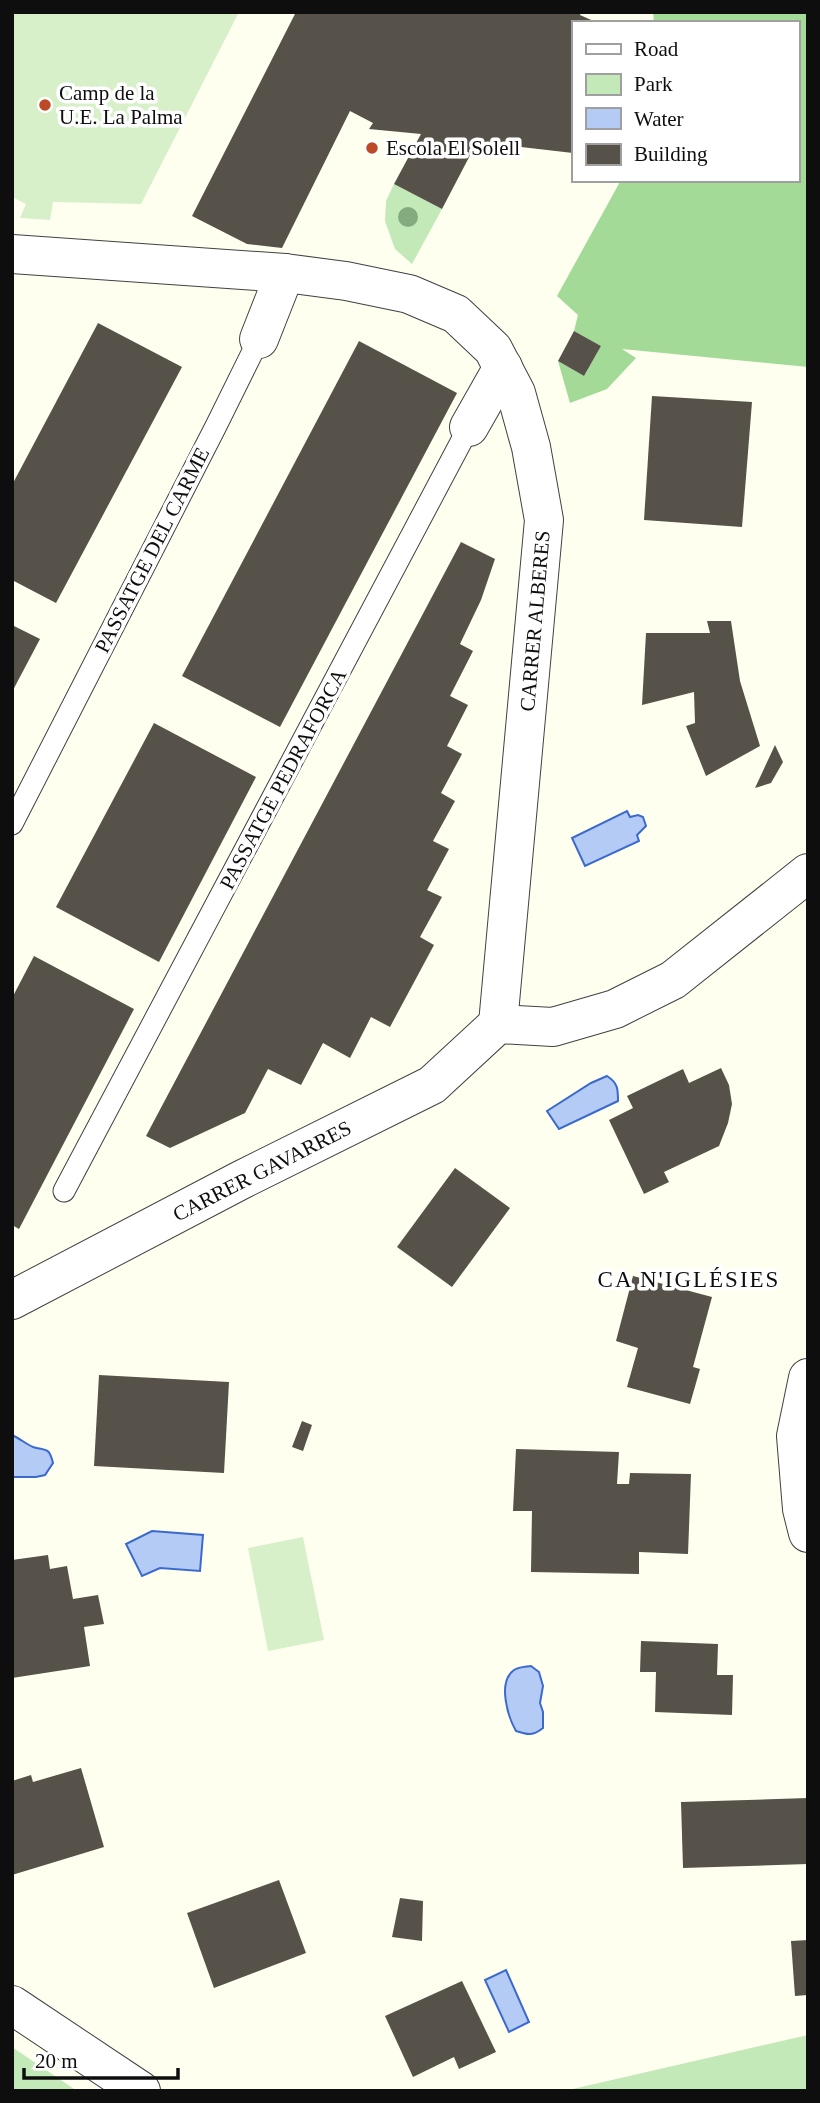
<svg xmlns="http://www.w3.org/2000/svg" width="820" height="2103" font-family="'Times New Roman',serif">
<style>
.green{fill:#c4e9b8}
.forest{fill:#a3da98}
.pitch{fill:#d8f0ca}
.water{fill:#b4cbf6;stroke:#3b6acd;stroke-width:2}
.building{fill:#56524a}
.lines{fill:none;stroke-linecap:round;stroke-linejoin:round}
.lane-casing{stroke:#414141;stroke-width:23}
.street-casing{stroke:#414141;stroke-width:40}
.lane{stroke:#fff;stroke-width:21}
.street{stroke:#fff;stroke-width:38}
.tree{fill:#83ab7f}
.poi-dot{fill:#be4926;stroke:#fff;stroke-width:2.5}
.labels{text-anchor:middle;stroke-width:7;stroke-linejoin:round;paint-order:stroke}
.poi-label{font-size:21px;fill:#0e0e0e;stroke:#fff;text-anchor:start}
.street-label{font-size:21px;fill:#0e0e0e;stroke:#fff}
.neighbourhood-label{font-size:23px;letter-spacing:2px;fill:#0e0e0e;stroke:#fff}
</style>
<rect width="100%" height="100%" fill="#feffef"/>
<g class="green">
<path d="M394,184L442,209L412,264L395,249L385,221L386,201Z"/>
<path d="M808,2035V2091H564Z"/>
<path d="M12,2047L77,2091H12Z"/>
</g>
<path class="forest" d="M653,12H808V367L622,349L636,358L607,389L570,403L558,361L584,376L601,346L574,331L578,315L557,296L621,180H797V23H654Z"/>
<g class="pitch">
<path d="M12,12H239L141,204L53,202L50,220L20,218L26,204L12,197Z"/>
<path d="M303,1537L324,1640L268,1651L248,1548Z"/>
</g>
<g class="water">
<path d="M627,811L630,817L638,815L643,817L646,826L637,835L639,841L585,866L572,838Z"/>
<path d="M607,1076C618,1083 618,1089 618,1101L559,1129L547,1111L591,1083Z"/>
<path d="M12,1435C19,1438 26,1444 33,1447C47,1451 49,1447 53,1463L45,1475L36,1477H12Z"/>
<path d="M152,1531L203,1535L200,1571L160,1568L142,1576L126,1544Z"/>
<path d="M531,1666L539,1672L543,1686L540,1703L543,1712V1728C533,1736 528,1735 516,1731C508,1717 497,1682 514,1670C519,1667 525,1667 531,1666Z"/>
<path d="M506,1970L529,2022L509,2032L485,1980Z"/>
</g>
<g class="building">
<path d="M296,12H581L580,15L598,23H573V153L477,142L442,209L394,184L421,134L369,129L373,123L350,111L282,248L247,244L192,216Z"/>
<path d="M98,323L182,367L56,603L12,580V485Z"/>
<path d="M574,331L601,346L584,376L558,361Z"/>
<path d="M359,341L457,393L280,727L182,676Z"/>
<path d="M652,396L752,402L742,527L644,520Z"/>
<path d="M461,542L495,559L481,600L460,644L473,651L450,696L468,705L447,746L462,754L441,793L455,801L433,841L449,849L427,890L442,897L420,937L434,945L390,1027L371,1017L350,1058L323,1043L301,1085L268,1069L245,1113L170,1148L146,1136Z"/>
<path d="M707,621H731L740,681L760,746L706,776L686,726L695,723L694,692L642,705L646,633H710Z"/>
<path d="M12,625L40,639L12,692Z"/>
<path d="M154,723L256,777L159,962L56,907Z"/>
<path d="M775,745L783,762L771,783L755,788Z"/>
<path d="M34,956L134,1009L19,1229L12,1225V998Z"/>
<path d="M721,1068L729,1085L732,1104L728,1123L719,1146L664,1172L669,1182L644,1194L609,1120L633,1108L627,1096L683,1069L689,1083Z"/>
<path d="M455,1168L510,1208L452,1287L397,1247Z"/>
<path d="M633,1276L712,1297L693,1367L700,1369L690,1404L627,1387L638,1348L616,1341Z"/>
<path d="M99,1375L229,1382L224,1473L94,1466Z"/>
<path d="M302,1421L312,1425L303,1451L292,1447Z"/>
<path d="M516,1449L619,1452L617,1484H629L630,1473L691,1474L688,1554L639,1552V1574L531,1572L532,1511H513Z"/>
<path d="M48,1555L50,1569L67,1566L73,1599L98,1595L104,1624L84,1627L90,1666L12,1678V1560Z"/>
<path d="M641,1641L718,1644L717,1675H733L732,1715L655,1712L656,1672H640Z"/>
<path d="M81,1768L104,1847L12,1875V1781L31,1775L33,1782Z"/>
<path d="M808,1798V1864L683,1868L681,1802Z"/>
<path d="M279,1880L306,1953L214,1988L187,1913Z"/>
<path d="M400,1898L423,1901L422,1941L392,1937Z"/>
<path d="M808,1940V1995L795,1996L791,1941Z"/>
<path d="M462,1981L496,2052L459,2069L454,2057L413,2077L385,2016Z"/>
</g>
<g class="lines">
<defs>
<g id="lane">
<path d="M12,824L216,426L259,339"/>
<path d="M64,1191L469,427"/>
</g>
<g id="street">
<path d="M12,254L285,273L346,281L409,294L456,314L493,349L516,393L531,447L544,520L498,1024"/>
<path d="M259,339L285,273"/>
<path d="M469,427L503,367"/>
<path d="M498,1024L553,1027L615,1009L673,980L808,873"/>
<path d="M12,1300L241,1180L432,1085L498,1024"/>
<path d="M808,1378L796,1436L802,1509L808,1533"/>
<path d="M12,2005L141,2091"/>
</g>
</defs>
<use href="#lane" class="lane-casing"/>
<use href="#street" class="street-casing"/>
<use href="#lane" class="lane"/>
<use href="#street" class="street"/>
</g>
<circle class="tree" cx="408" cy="217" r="10"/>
<g class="poi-dot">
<circle cx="45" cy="105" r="7"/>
<circle cx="372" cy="148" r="7"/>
</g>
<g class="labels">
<g class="poi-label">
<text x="59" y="100">Camp de la<tspan x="59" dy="24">U.E. La Palma</tspan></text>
<text x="386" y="155">Escola El Solell</text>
</g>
<g class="street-label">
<text transform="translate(152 550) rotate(-63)" y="7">PASSATGE DEL CARME</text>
<text transform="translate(535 621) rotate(-85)" y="7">CARRER ALBERES</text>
<text transform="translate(283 779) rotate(-62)" y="7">PASSATGE PEDRAFORCA</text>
<text transform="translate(262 1171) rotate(-27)" y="7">CARRER GAVARRES</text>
</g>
<g class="neighbourhood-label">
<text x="689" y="1287">CA N'IGLÉSIES</text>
</g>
</g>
<rect width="820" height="2103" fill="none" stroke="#0e0e0e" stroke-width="28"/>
<rect x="572" y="21" width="228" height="161" fill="#ffffff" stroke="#9f9f9f" stroke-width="2"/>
<rect x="586" y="44" width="35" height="10" fill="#ffffff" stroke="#9f9f9f" stroke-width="2"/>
<text x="634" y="56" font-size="21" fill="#0e0e0e">Road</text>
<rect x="586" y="74" width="35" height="21" fill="#c4e9b8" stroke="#9f9f9f" stroke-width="2"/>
<text x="634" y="91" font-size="21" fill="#0e0e0e">Park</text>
<rect x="586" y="108" width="35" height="21" fill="#b4cbf6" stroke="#9f9f9f" stroke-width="2"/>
<text x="634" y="126" font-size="21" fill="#0e0e0e">Water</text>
<rect x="586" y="144" width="35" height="21" fill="#56524a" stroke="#9f9f9f" stroke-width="2"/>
<text x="634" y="161" font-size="21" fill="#0e0e0e">Building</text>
<path d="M24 2068v10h154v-10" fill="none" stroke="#0e0e0e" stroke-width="3.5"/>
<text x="35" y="2068" font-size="21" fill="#0e0e0e" stroke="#ffffff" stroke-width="5" paint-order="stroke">20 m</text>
</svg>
